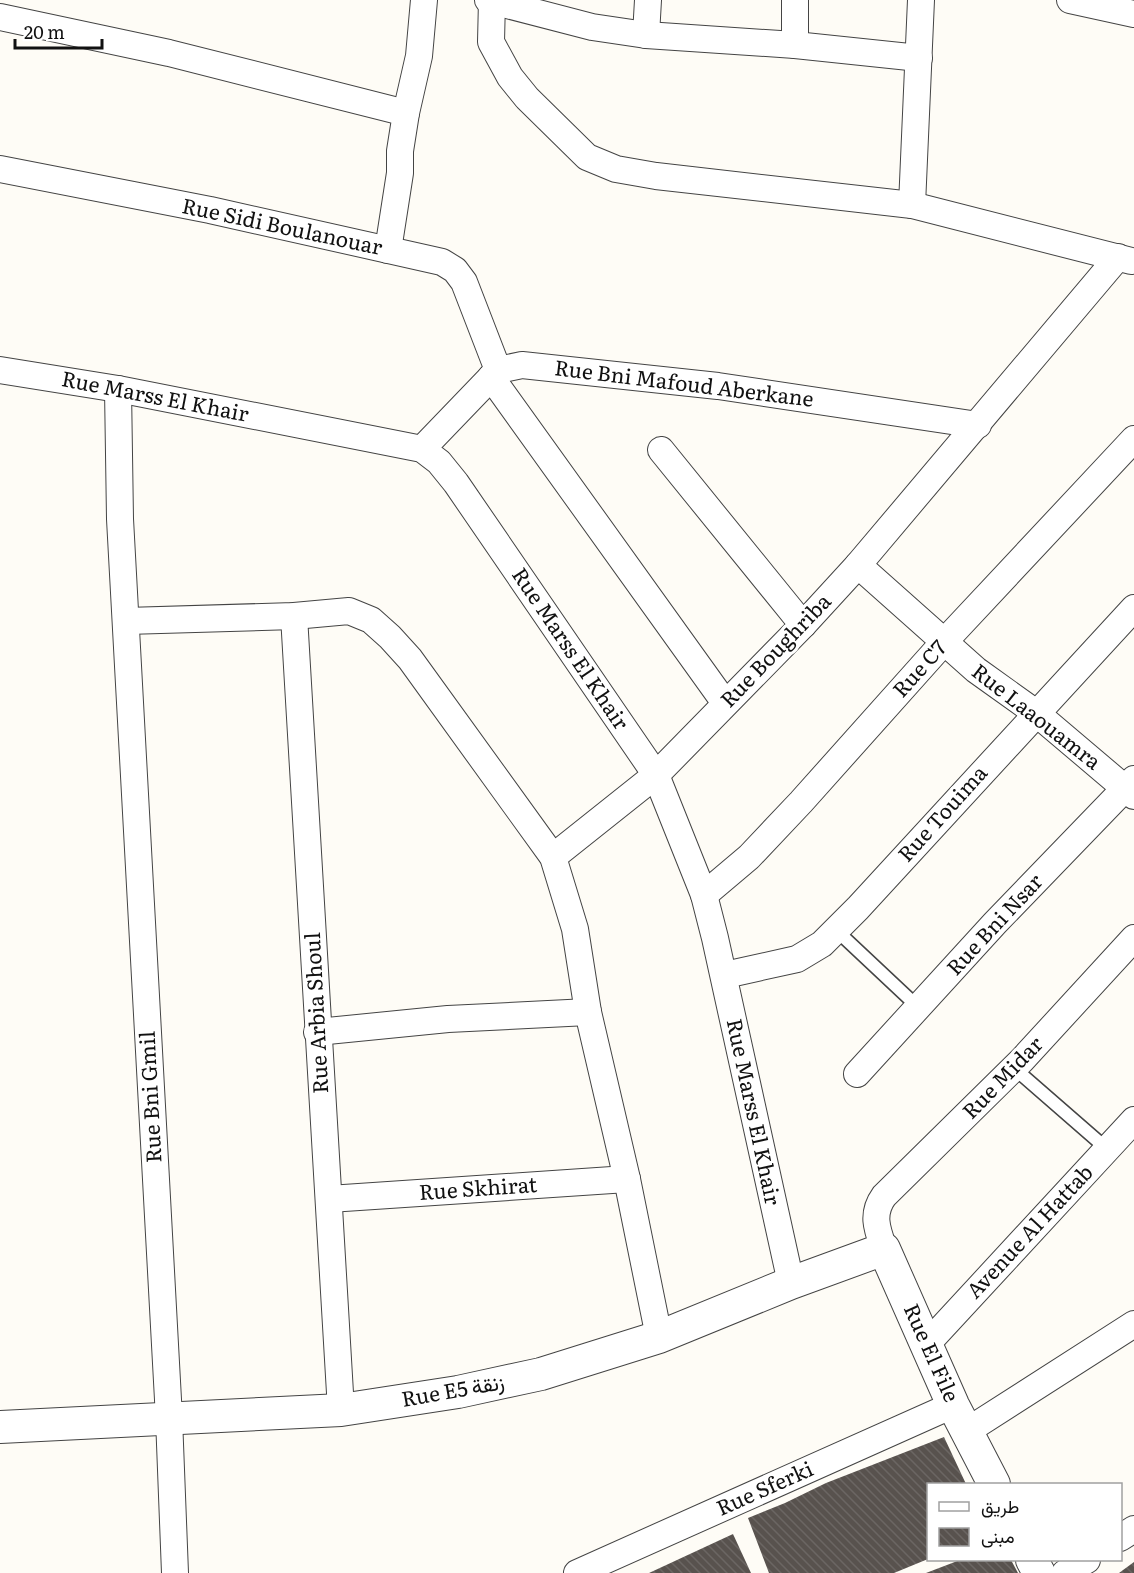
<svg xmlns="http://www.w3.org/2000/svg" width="1134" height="1573" font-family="Literata,Vazirmatn,serif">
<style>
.building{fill:url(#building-back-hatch)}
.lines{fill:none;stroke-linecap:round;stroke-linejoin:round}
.service-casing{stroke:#444;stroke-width:15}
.minor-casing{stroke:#444;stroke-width:28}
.tertiary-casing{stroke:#444;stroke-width:34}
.service{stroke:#fff;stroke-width:12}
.minor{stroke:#fff;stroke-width:26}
.tertiary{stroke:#fff;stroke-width:32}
.labels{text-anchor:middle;stroke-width:6;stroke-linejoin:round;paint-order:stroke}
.street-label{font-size:21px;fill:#111;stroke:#fff}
</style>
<defs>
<pattern id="building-back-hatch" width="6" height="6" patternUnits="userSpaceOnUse" patternTransform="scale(1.5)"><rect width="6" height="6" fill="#58524e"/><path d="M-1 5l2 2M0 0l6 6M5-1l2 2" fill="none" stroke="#6b6663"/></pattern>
</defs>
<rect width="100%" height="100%" fill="#fefcf6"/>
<g class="building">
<path d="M944,1437L966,1484H928V1559L894,1573H769L748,1518L785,1503L826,1483Z"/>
<path d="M733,1534L751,1573H649Z"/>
<path d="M960,1560H1011L1018,1573H926Z"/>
<path d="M1134,1562V1573H1119Z"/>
</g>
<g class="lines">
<defs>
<g id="service">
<path d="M836,930L918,1007"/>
<path d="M1014,1068L1107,1149"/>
</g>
<g id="minor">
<path d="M488,0L592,27L646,35L795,45L919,58"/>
<path d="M492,0L491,42L510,77L527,98L587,157L616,169L656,176L912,205L1131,261"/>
<path d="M1070,0L1134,14"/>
<path d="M0,17L169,53L406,113"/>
<path d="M646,35L648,0"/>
<path d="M795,45V0"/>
<path d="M0,169L210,210L442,262L455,270L464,282L498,370"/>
<path d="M912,205L921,0"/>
<path d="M388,250L400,173V151L406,113L419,56L424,0"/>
<path d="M0,370L118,389L422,449L439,462L456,483L656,775L704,895L715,938L791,1283"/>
<path d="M491,377L725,703"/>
<path d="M118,389L120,519L169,1418L175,1573"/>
<path d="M422,449L498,370L522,365L718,386L978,425"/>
<path d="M661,450L803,625"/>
<path d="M858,565L976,670L1036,713L1134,796"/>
<path d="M294,616L341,1410"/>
<path d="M126,621L294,616L349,611L371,620L390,637L410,659L553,857L575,929L588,1012L627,1179L659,1337"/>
<path d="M553,857L656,775L803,625L858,565L1118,257"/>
<path d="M704,895L749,857L801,802L944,642L1134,439"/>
<path d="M725,975L797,959L822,944L858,908L1134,608"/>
<path d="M317,1032L448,1019L588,1012"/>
<path d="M857,1074L995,923L1134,779"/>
<path d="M329,1199L627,1179"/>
<path d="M884,1249C877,1229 871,1214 884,1196L1022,1060L1134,938"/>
<path d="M926,1345L1134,1120"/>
<path d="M967,1431L1134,1324"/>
<path d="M1120,1538L1134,1529"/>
<path d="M577,1573L953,1405"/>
<path d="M1065,1573L1087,1560"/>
</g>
<g id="tertiary">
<path d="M0,1427L341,1410L458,1392L541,1374L659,1337L791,1283L884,1249L953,1405L994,1484"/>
<path d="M1032,1560L1039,1573"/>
</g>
</defs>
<use href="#service" class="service-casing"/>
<use href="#minor" class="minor-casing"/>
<use href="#tertiary" class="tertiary-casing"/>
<use href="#service" class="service"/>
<use href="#minor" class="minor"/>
<use href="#tertiary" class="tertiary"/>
</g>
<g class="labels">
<g class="street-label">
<text transform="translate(282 227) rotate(12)" y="7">Rue Sidi Boulanouar</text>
<text transform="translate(684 384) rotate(7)" y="7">Rue Bni Mafoud Aberkane</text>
<text transform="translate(155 397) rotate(11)" y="7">Rue Marss El Khair</text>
<text transform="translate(570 649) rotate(56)" y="7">Rue Marss El Khair</text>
<text transform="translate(776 651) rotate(-46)" y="7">Rue Boughriba</text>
<text transform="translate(920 669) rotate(-48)" y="7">Rue C7</text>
<text transform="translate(1036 717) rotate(38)" y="7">Rue Laaouamra</text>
<text transform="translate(943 814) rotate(-48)" y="7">Rue Touima</text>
<text transform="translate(995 925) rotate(-47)" y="7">Rue Bni Nsar</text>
<text transform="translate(317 1013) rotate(-93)" y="7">Rue Arbia Shoul</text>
<text transform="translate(1003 1078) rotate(-46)" y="7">Rue Midar</text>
<text transform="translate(151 1097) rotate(-93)" y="7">Rue Bni Gmil</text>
<text transform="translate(753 1112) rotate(78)" y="7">Rue Marss El Khair</text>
<text transform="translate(478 1189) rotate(-4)" y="7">Rue Skhirat</text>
<text transform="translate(1030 1232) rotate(-47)" y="7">Avenue Al Hattab</text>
<text transform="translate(931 1353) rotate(66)" y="7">Rue El File</text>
<text transform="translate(453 1391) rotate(-10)" y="7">Rue E5 زنقة</text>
<text transform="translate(765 1489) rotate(-24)" y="7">Rue Sferki</text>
</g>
</g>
<rect x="927" y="1483" width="195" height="78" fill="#ffffff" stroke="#a0a0a0" stroke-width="1.5"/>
<rect x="939" y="1502" width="30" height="9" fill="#ffffff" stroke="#a0a0a0" stroke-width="1.5"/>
<text x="981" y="1513" font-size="18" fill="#111111">طريق</text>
<rect x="939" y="1528" width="30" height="18" fill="url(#building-back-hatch)" stroke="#a0a0a0" stroke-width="1.5"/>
<text x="981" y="1543" font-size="18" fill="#111111">مبنى</text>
<path d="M15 39v9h87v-9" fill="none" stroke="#111111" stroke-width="3"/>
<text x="24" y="39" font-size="18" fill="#111111" stroke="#ffffff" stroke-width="4.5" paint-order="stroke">20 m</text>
</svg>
